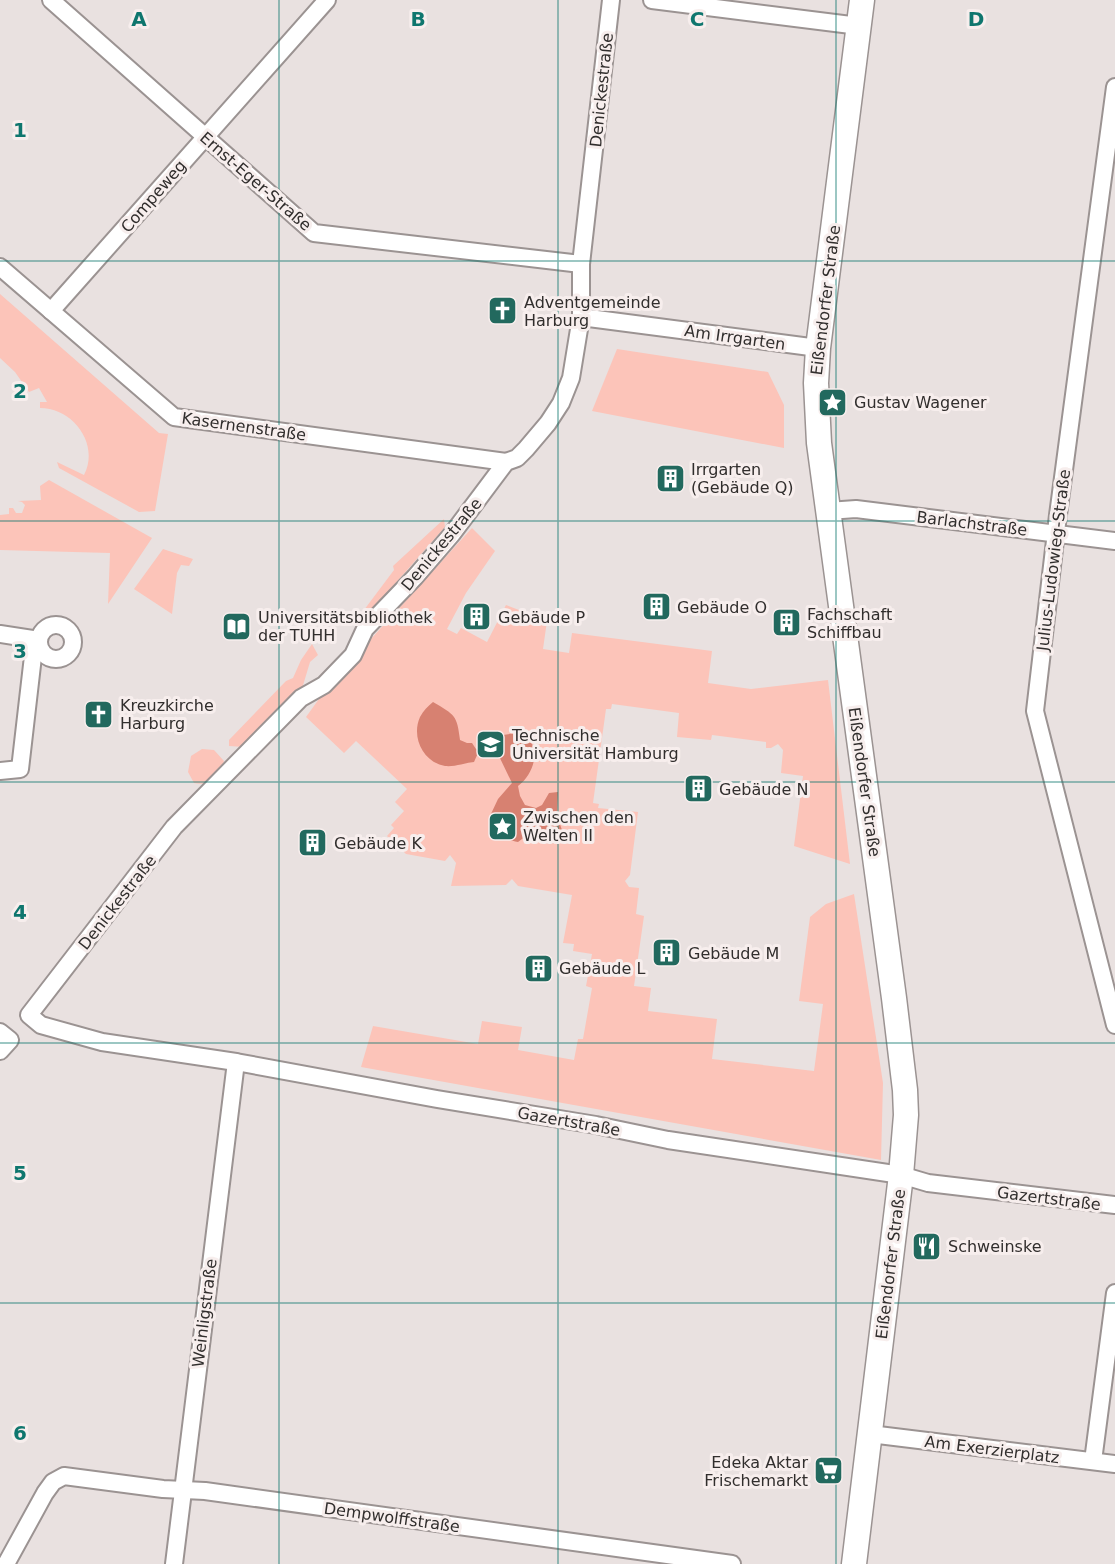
<svg xmlns="http://www.w3.org/2000/svg" width="1115" height="1564" font-family="'DejaVu Sans',sans-serif">
<style>
.green{fill:#fcc4b9}
.water{fill:#d78171}
.lines{fill:none;stroke-linecap:round;stroke-linejoin:round}
.minor-casing{stroke:#9b9392;stroke-width:20}
.secondary-casing{stroke:#9b9392;stroke-width:27}
.minor{stroke:#fff;stroke-width:16}
.secondary{stroke:#fff;stroke-width:24}
.grid{fill:none;stroke:#0f766e;stroke-width:1.5;stroke-opacity:0.55}
.labels{text-anchor:middle;stroke-width:6;stroke-linejoin:round;paint-order:stroke}
.street-label{font-size:16px;fill:#312e2d;stroke:#f7eeed}
.poi-label{font-size:16px;fill:#312e2d;stroke:#f7eeed;text-anchor:start}
.grid-label{font-size:20px;text-anchor:middle;font-weight:bold;fill:#0f766e;stroke:#f7eeed;stroke-width:6;stroke-linejoin:round;paint-order:stroke}
</style>
<rect width="100%" height="100%" fill="#e9e1e0"/>
<g class="green">
<path d="M0,294L159,433L168,434L155,511L139,512L59,468L57,462L84,475C100,444 73,408 40,408V402H47L39,388L29,392L15,372L0,358Z"/>
<path d="M617,349L768,372L784,405V448L592,411Z"/>
<path d="M49,480L152,538L108,604L110,553L0,550V515L9,514V508H13L16,513H22L25,505L22,502L18,501L41,500L40,486Z"/>
<path d="M444,519L445,527L364,619L358,618L394,570L393,566Z"/>
<path d="M472,528L495,551L466,593L447,629L457,634L461,628L487,642L506,605L547,621L543,649L569,653L572,633L712,651L708,683L751,689L828,680L850,864L794,846L803,776L781,773L783,750L778,744L771,748H766V742L712,735L711,740L677,737L679,713L612,704L611,709H606L593,803L599,804L598,808L638,812L630,875L625,881L629,887L639,888L636,914L644,916L634,986L651,988L648,1011L717,1019L712,1059L814,1071L823,1004L799,1001L810,917L826,904L854,894L883,1083L881,1160L361,1067L373,1026L478,1044L482,1021L522,1027L518,1050L574,1060L578,1039H583L592,988L586,986L592,954L573,951L574,944L563,943L572,895L518,886L512,879L506,885L451,886L456,863L450,855L445,861L406,854L387,836L394,828L391,825L404,811L395,802L407,789L356,741L344,753L306,717L329,685Z"/>
<path d="M163,549L193,559L189,566L181,565L177,573L172,614L134,589Z"/>
<path d="M312,644L318,655L310,662L301,692L244,747L229,746V740L286,681L293,678L301,660Z"/>
<path d="M202,749L214,750L224,761C220,776 210,787 194,783L188,772L191,756Z"/>
</g>
<path class="water" d="M433,702C455,715 457,715 460,740L467,743H472L476,749L496,746L503,735C542,726 542,768 518,786L520,796L525,805L536,808L542,805L549,793L558,792L557,816L562,830L559,841C547,848 538,839 526,836L518,842C502,839 494,832 490,816L498,799L512,783L496,750L478,753L474,762C464,763 455,767 445,766C423,762 411,737 420,717C423,711 428,706 433,702Z"/>
<g class="lines">
<defs>
<g id="minor">
<path d="M51,0L314,233L581,264"/>
<path d="M611,0L581,264V317L571,378L561,403L548,423L526,449L517,458L506,462L452,534L415,577L365,629L353,655L324,685L301,698L174,827L29,1015L41,1025L102,1042L236,1062L437,1099L596,1125L668,1140L901,1175L928,1183L1115,1205"/>
<path d="M652,0L859,26"/>
<path d="M1115,87L1058,515L1035,711L1115,1025"/>
<path d="M0,267L174,417L506,462"/>
<path d="M51,311L327,0"/>
<path d="M581,317L818,348"/>
<path d="M828,511L856,509L1115,541"/>
<circle cx="56" cy="642" r="17"/>
<path d="M0,634L39,640"/>
<path d="M0,771L20,769L35,639"/>
<path d="M0,1032L10,1040L0,1051"/>
<path d="M870,1434L1115,1464"/>
<path d="M1093,1461L1115,1293"/>
<path d="M6,1564L45,1493L53,1482L64,1476L163,1489L205,1491L732,1564"/>
<path d="M174,1564L236,1062"/>
</g>
<path id="secondary" d="M854,1564L901,1175L906,1115L905,1090L894,998L819,443L816,383L818,348L862,0"/>
</defs>
<use href="#minor" class="minor-casing"/>
<use href="#secondary" class="secondary-casing"/>
<use href="#minor" class="minor"/>
<use href="#secondary" class="secondary"/>
</g>
<path class="grid" d="M279,0V1564M558,0V1564M836,0V1564M0,261H1115M0,521H1115M0,782H1115M0,1043H1115M0,1303H1115"/>
<defs>
<symbol id="church-square" viewBox="-11 -11 22 22"><rect x="-9" y="-9" width="18" height="18" rx="4" fill="#22695e" stroke="#f7eeed"/><path d="M-1.2-6h2.4v3.5h3.3v2.4h-3.3V6h-2.4V-.1h-3.3v-2.4h3.3Z" fill="#fff"/></symbol>
<symbol id="sight-square" viewBox="-11 -11 22 22"><rect x="-9" y="-9" width="18" height="18" rx="4" fill="#22695e" stroke="#f7eeed"/><path d="M0-6L1.8-2.2L6-1.7L2.9 1.2L3.7 5.4L0 3.3L-3.7 5.4L-2.9 1.2L-6-1.7L-1.8-2.2Z" fill="#fff"/></symbol>
<symbol id="building-square" viewBox="-11 -11 22 22"><rect x="-9" y="-9" width="18" height="18" rx="4" fill="#22695e" stroke="#f7eeed"/><path d="M-4-6H4V6H1V3H-1V6H-4ZM-2.5-4.3h1.7v1.8h-1.7ZM.8-4.3h1.7v1.8H.8ZM-2.5-1h1.7V.8h-1.7ZM.8-1h1.7V.8H.8Z" fill="#fff"/></symbol>
<symbol id="library-square" viewBox="-11 -11 22 22"><rect x="-9" y="-9" width="18" height="18" rx="4" fill="#22695e" stroke="#f7eeed"/><path d="M-6-4Q-3-5.5-.7-3.5V5Q-3 3-6 4ZM6-4Q3-5.5 .7-3.5V5Q3 3 6 4Z" fill="#fff"/></symbol>
<symbol id="university-square" viewBox="-11 -11 22 22"><rect x="-9" y="-9" width="18" height="18" rx="4" fill="#22695e" stroke="#f7eeed"/><path d="M0-5L7-2L0 1L-7-2ZM-4 1L0 2.5L4 1V4Q0 6-4 4Z" fill="#fff"/></symbol>
<symbol id="restaurant-square" viewBox="-11 -11 22 22"><rect x="-9" y="-9" width="18" height="18" rx="4" fill="#22695e" stroke="#f7eeed"/><path d="M-5-6h1v4h1v-4h1v4h1v-4h1v5L-1.5 .5V6h-2V.5L-5-1ZM5-6V6H3V1.5H1.5Q1.5-4 5-6Z" fill="#fff"/></symbol>
<symbol id="supermarket-square" viewBox="-11 -11 22 22"><rect x="-9" y="-9" width="18" height="18" rx="4" fill="#22695e" stroke="#f7eeed"/><path d="M-6-5.5h2.5l.6 2H6L4.5 2H-2.5L-4.4-4H-6ZM-1.5 3.2a1.3 1.3 0 1 0 .1 0ZM3 3.2a1.3 1.3 0 1 0 .1 0Z" fill="#fff"/></symbol>
</defs>
<g fill-rule="evenodd">
<use href="#church-square" x="486" y="294" width="33" height="33"/>
<use href="#sight-square" x="816" y="386" width="33" height="33"/>
<use href="#building-square" x="654" y="462" width="33" height="33"/>
<use href="#building-square" x="640" y="590" width="33" height="33"/>
<use href="#building-square" x="460" y="600" width="33" height="33"/>
<use href="#building-square" x="770" y="606" width="33" height="33"/>
<use href="#library-square" x="220" y="610" width="33" height="33"/>
<use href="#church-square" x="82" y="698" width="33" height="33"/>
<use href="#university-square" x="474" y="728" width="33" height="33"/>
<use href="#building-square" x="682" y="772" width="33" height="33"/>
<use href="#sight-square" x="486" y="810" width="33" height="33"/>
<use href="#building-square" x="296" y="826" width="33" height="33"/>
<use href="#building-square" x="650" y="936" width="33" height="33"/>
<use href="#building-square" x="522" y="952" width="33" height="33"/>
<use href="#restaurant-square" x="910" y="1230" width="33" height="33"/>
<use href="#supermarket-square" x="812" y="1454" width="33" height="33"/>
</g>
<g class="labels">
<g class="street-label">
<text transform="translate(601 90) rotate(-84)" y="6">Denickestraße</text>
<text transform="translate(256 181) rotate(41)" y="6">Ernst-Eger-Straße</text>
<text transform="translate(153 196) rotate(-49)" y="6">Compeweg</text>
<text transform="translate(825 300) rotate(-83)" y="6">Eißendorfer Straße</text>
<text transform="translate(735 337) rotate(8)" y="6">Am Irrgarten</text>
<text transform="translate(244 426) rotate(8)" y="6">Kasernenstraße</text>
<text transform="translate(972 523) rotate(7)" y="6">Barlachstraße</text>
<text transform="translate(441 544) rotate(-50)" y="6">Denickestraße</text>
<text transform="translate(1053 560) rotate(-83)" y="6">Julius-Ludowieg-Straße</text>
<text transform="translate(865 782) rotate(82)" y="6">Eißendorfer Straße</text>
<text transform="translate(117 902) rotate(-52)" y="6">Denickestraße</text>
<text transform="translate(569 1121) rotate(10)" y="6">Gazertstraße</text>
<text transform="translate(1049 1198) rotate(7)" y="6">Gazertstraße</text>
<text transform="translate(890 1264) rotate(-83)" y="6">Eißendorfer Straße</text>
<text transform="translate(204 1313) rotate(-83)" y="6">Weinligstraße</text>
<text transform="translate(992 1449) rotate(7)" y="6">Am Exerzierplatz</text>
<text transform="translate(392 1517) rotate(8)" y="6">Dempwolffstraße</text>
</g>
<g class="poi-label">
<text x="524" y="308">Adventgemeinde<tspan x="524" dy="18">Harburg</tspan></text>
<text x="854" y="408">Gustav Wagener</text>
<text x="691" y="475">Irrgarten<tspan x="691" dy="18">(Gebäude Q)</tspan></text>
<text x="677" y="613">Gebäude O</text>
<text x="807" y="620">Fachschaft<tspan x="807" dy="18">Schiffbau</tspan></text>
<text x="258" y="623">Universitätsbibliothek<tspan x="258" dy="18">der TUHH</tspan></text>
<text x="498" y="623">Gebäude P</text>
<text x="120" y="711">Kreuzkirche<tspan x="120" dy="18">Harburg</tspan></text>
<text x="512" y="741">Technische<tspan x="512" dy="18">Universität Hamburg</tspan></text>
<text x="719" y="795">Gebäude N</text>
<text x="523" y="823">Zwischen den<tspan x="523" dy="18">Welten II</tspan></text>
<text x="334" y="849">Gebäude K</text>
<text x="688" y="959">Gebäude M</text>
<text x="559" y="974">Gebäude L</text>
<text x="948" y="1252">Schweinske</text>
<text x="808" y="1468" text-anchor="end">Edeka Aktar<tspan x="808" dy="18">Frischemarkt</tspan></text>
</g>
</g>
<g class="grid-label">
<text x="139" y="26">A</text>
<text x="418" y="26">B</text>
<text x="697" y="26">C</text>
<text x="976" y="26">D</text>
<text x="20" y="137">1</text>
<text x="20" y="398">2</text>
<text x="20" y="658">3</text>
<text x="20" y="919">4</text>
<text x="20" y="1180">5</text>
<text x="20" y="1440">6</text>
</g>
</svg>
